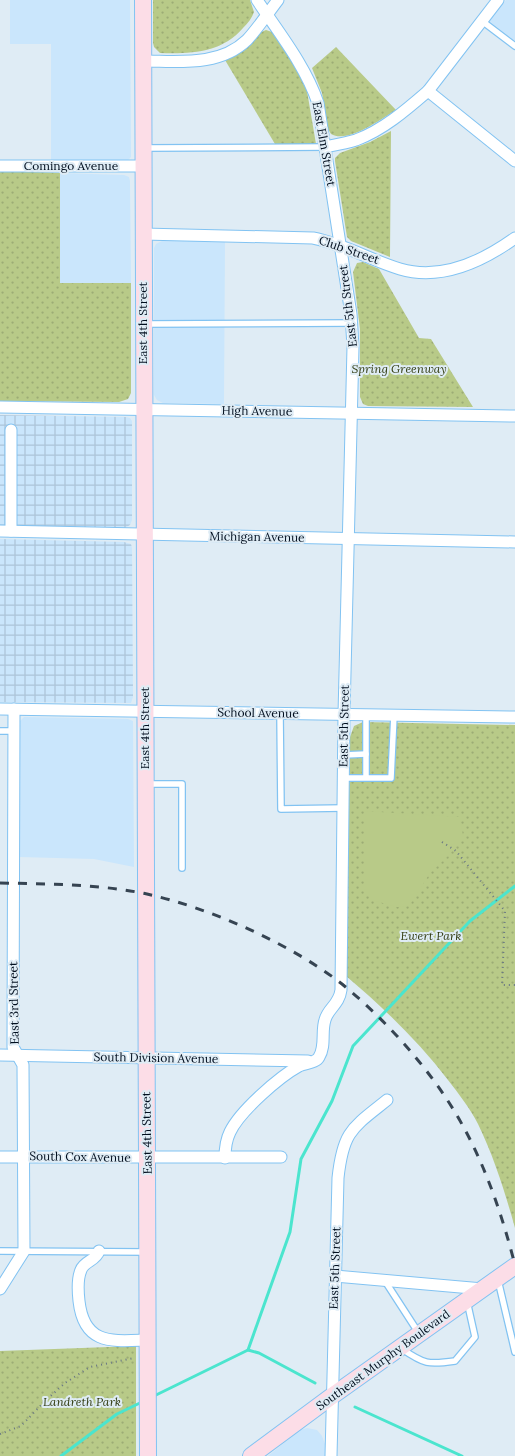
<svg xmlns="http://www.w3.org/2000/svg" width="515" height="1456" font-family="Lora,serif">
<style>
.built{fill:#cae6fc}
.industrial{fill:url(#industrial-grid)}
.park{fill:url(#park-dots)}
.pitch{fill:#b8ca88}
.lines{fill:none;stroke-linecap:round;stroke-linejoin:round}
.stream{stroke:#4be5ce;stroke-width:3}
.lane-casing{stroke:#82c3f2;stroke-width:8}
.street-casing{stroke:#82c3f2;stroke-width:13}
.secondary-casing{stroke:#82c3f2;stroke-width:18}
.path{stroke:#687683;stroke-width:2;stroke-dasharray:1 4;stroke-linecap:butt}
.lane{stroke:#fff;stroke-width:5.5}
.street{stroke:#fff;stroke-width:11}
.secondary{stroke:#fcdde7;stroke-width:16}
.rail{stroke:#364452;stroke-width:3;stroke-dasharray:9 9;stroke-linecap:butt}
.labels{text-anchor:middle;stroke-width:4;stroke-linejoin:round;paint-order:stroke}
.street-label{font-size:12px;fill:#000e1e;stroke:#dfecf5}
.park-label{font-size:12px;font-style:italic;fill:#333d12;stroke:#dfecf5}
</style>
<defs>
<pattern id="industrial-grid" width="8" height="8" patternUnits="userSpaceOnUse" patternTransform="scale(1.25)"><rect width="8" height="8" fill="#cae6fc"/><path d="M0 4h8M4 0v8" fill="none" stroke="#acc4d8"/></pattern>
<pattern id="park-dots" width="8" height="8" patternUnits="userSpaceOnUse" patternTransform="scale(1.25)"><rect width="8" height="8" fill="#b8ca88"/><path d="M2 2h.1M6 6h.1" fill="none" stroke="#9cac75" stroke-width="1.8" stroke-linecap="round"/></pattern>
</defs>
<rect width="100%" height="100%" fill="#dfecf5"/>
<g class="built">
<path d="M10,0H130L131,153V157L128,160L124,162L51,161V44H10Z"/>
<path d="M506,0H515V41L489,21Z"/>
<path d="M60,173L124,175L129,177L130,181L131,283L60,284Z"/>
<path d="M164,240L225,241L224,404L163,403L157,400L154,395V248L156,244Z"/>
<path d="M24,717L128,719L133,721L134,867L94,859L19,857V722Z"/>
<path d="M307,1428L317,1430L322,1436L325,1444V1456H268L300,1430Z"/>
</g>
<g class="industrial">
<path d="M0,415L126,417L130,418L132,421V520L130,525L125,528L0,527Z"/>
<path d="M0,539L124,542L131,544L132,548L133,697L131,703L0,702Z"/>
</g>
<g class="park">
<path d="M153,0H250L254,12C252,18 248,23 243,28C222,53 190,54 160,53L154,47L153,43Z"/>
<path d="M266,30L272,32L295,66L307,91L316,144H275L225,60L259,33Z"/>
<path d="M336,47L396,110C381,119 348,144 331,134L328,129L322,93L312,68Z"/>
<path d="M391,131L390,257L351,241L347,237L335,161V158L340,153L370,142Z"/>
<path d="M0,171L60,173V283H131V393L128,399L119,402L0,401Z"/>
<path d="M363,262L379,269L419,338L431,339L473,407L368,406L363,404L360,397V329L353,272L357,263Z"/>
<path d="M363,722L515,725V1228C505,1192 494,1157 478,1124C470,1108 458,1093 448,1080C418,1041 383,1007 346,976L350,737L354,726Z"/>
<path d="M136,1346V1456H0V1351Z"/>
</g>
<path class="pitch" d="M364,811L460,817L463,836L449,855L430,873L409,906L397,907L372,900L364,889Z"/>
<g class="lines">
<g class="stream">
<path d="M248,1350L290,1232L301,1159L332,1101L353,1046L470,921L515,886"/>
<path d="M154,1396L248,1350L259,1353L315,1383"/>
<path d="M355,1407L462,1456"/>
<path d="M61,1456L117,1414L142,1402"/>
</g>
<defs>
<g id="lane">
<path d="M482,21L515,46"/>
<path d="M145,148L325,147"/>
<path d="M146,324L351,323"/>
<path d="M280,713L281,809L343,808"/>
<path d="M0,731H14"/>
<path d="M344,755L366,754"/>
<path d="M366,777V714"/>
<path d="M343,778H391L394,715"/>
<path d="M148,784H182V868"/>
<path d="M0,1251L146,1252"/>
<path d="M498,1280L515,1352"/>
<path d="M385,1281L418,1332"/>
<path d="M402,1349C424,1364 428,1365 455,1361L475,1337L467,1301"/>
</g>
<g id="street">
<path d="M143,61C178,61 219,67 247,40C258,28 268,13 278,0"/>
<path d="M428,91L515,161"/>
<path d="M325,147C335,145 346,143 356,140C383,130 406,110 428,91L498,0"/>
<path d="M0,166H143"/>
<path d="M143,234L313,238C344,244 370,260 400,269C441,281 483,261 515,238"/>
<path d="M0,407L515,416"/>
<path d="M0,531L515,542"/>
<path d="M11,531V430"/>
<path d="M0,709L515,717"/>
<path d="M0,1055L308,1061"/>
<path d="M0,1157H281"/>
<path d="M225,1158C225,1149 226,1140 230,1132C240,1111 279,1077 299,1066C305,1063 316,1063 319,1057C326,1046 321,1031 325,1020C328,1008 339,1005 341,990L344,714L353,347L351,314L318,103C305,65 279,33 257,0"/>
<path d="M99,1251C96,1261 84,1261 81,1270C77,1279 78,1292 79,1301C84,1346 113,1341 148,1340"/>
<path d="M335,1276L483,1289"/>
<path d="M0,1289L24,1251L23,1065L13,1047L14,709"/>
<path d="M331,1456L338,1178C343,1131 352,1128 387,1100"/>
</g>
<g id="secondary">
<path d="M143,0L148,1456"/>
<path d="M251,1456L332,1396L515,1266"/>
</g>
</defs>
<use href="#lane" class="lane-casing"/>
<use href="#street" class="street-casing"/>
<use href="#secondary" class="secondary-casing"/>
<g class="path">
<path d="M442,842L456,851L505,911L502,985H515"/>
<path d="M0,1434L21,1426L44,1402L65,1383L90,1367L134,1358"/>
</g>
<use href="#lane" class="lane"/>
<use href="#street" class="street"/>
<use href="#secondary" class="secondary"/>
<path class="rail" d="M0,883C49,884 99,884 147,894C210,908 291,944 342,984C381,1016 418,1056 446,1098C480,1149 500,1207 515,1265"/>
</g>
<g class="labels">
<g class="street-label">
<text transform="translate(324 144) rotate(80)" y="4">East Elm Street</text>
<text x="71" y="170">Comingo Avenue</text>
<text transform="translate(349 250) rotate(19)" y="4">Club Street</text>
<text transform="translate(348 306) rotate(-97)" y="4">East 5th Street</text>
<text transform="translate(143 323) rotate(-90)" y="4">East 4th Street</text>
<text transform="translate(257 411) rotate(1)" y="4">High Avenue</text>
<text transform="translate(257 537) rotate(1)" y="4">Michigan Avenue</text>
<text transform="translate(258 713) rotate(1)" y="4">School Avenue</text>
<text transform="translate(344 726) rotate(-89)" y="4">East 5th Street</text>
<text transform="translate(145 728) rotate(-90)" y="4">East 4th Street</text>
<text transform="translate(14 1003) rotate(-91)" y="4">East 3rd Street</text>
<text transform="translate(156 1058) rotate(1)" y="4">South Division Avenue</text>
<text transform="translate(147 1133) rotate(-91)" y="4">East 4th Street</text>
<text transform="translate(80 1157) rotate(1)" y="4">South Cox Avenue</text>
<text transform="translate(335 1268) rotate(-88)" y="4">East 5th Street</text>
<text transform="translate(383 1360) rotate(-36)" y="4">Southeast Murphy Boulevard</text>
</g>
<g class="park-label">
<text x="399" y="373">Spring Greenway</text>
<text x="431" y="940">Ewert Park</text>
<text x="82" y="1406">Landreth Park</text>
</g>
</g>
</svg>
